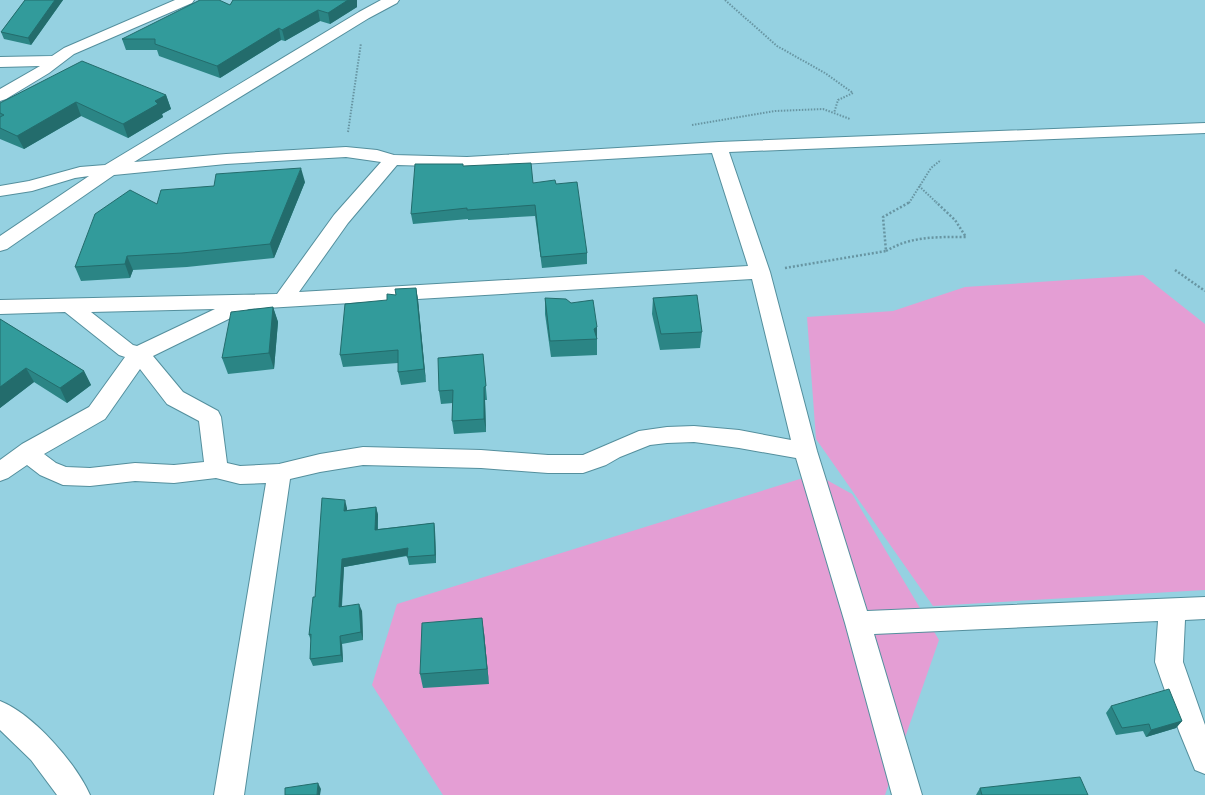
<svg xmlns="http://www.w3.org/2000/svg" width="1205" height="795" font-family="'Space Grotesk',sans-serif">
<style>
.green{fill:#e49ed4}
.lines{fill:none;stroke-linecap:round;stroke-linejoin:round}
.street-casing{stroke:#548f9d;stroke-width:2}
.path-far1{stroke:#6795a2;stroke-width:2;stroke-dasharray:1.5 1.5;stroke-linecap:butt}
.path{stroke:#6795a2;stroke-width:2.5;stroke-dasharray:2 2;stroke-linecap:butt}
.street{fill:#fff;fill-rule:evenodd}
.wall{fill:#2b8585}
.shaded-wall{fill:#236c6c}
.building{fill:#329b9b;stroke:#236c6c}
</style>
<rect width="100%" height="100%" fill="#95d1e1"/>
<g class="green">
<path d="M1143,275L1205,324V590L933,606L816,439L807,317L893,311L965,287Z"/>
<path d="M816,474L852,494L939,640L885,795H443L372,685L397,604Z"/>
</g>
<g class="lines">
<defs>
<g id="street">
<path d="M175,0H194L192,3L74,54L49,73L6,99L0,101V89L40,66L0,67V57L52,56L64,48Z"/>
<path d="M381,0H399L397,3L369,18L134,162L226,154L346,147L377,150L394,155L467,157L719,142L1205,123V133L729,152L770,272L817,451L867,611L1205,597V619L1185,620L1183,662L1205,725V774L1195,770L1179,731L1155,662L1158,621L874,634L922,795H892L845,623L796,458L739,448L694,442L667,443L650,445L620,457L606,465L583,473H548L481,468L363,465L320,472L290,479L244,795H214L266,483L240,484L216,478L174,483L135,481L90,486L63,485L40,475L27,465L8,478L0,481V460L22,444L89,407L125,357L119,355L65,312L0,314V300L277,294L334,215L381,162L346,157L226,164L114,175L7,249L0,251V236L89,176L75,178L32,191L0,196V186L29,181L80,167L105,165L359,12ZM712,153L748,266L299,292L348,223L397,165L467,167ZM752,279L791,440L739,430L694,426L667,427L639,431L583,455H548L481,450L363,447L320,454L279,464L240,466L227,463L221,417L218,411L183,392L153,356L249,309ZM215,309L137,346L133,345L91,312ZM140,369L167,404L199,421L204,462L174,465L135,463L90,468L66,467L56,463L44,454L105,419Z"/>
<path d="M0,701C33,714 76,763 90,795H57L31,760L0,730Z"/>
</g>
</defs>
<use href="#street" class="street-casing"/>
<g class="path-far1">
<path d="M725,0L777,46L825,73L853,93L838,100L834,113"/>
<path d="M692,125L775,111L823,109L850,119"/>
<path d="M348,132L361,43"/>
<path d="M919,186L937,203"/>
<path d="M909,203L931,168L941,160"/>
</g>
<g class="path">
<path d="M886,251C911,236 937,237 966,237L955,220L936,202"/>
<path d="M785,268L886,251L883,217L910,202"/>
<path d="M1175,270L1205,291"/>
</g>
<use href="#street" class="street"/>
</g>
<g class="wall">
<path d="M25,0H63L31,45L4,39L1,32Z"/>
<path d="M233,0H357V7L330,24L320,21L285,41L281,40L220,78L159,56L157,50H126L122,39L230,5Z"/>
<path d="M166,95L171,109L162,114L163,117L128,138L81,116L24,149L0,139V103Z"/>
<path d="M464,166L533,183L556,184L587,253V264L542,268L535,216L468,220V219L413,224L411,214Z"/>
<path d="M305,182L274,258L187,267L133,270L130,278L81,281L75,267L157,204Z"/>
<path d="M416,288L418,300L426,382L401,385L398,372V363L343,367L340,355L387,300L396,295Z"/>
<path d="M545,298L597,327V355L551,357L545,314Z"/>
<path d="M653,298L702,332L700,348L660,350L652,314Z"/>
<path d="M273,307L278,322L274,369L228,374L222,358Z"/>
<path d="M0,319L84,371L91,385L67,403L34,382L0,408Z"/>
<path d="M483,354L487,400H485L486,432L454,434L452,421L453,403L441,404L439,391Z"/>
<path d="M376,507L378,515V529L434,523L435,531L436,563L409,565L407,556L344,567L342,606L362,611L363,640L342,644L343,662L313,666L310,659L311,641L309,635L315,597L347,508V510Z"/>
<path d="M484,633L489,684L423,688L420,674Z"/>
<path d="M1111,706L1182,721L1176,728L1146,737L1143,731L1116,735L1106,713Z"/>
<path d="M980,788L1088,795H976Z"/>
</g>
<g class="shaded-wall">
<path d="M55,0H63L31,45L28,38Z"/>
<path d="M348,0H357V7L330,24L328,13Z"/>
<path d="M318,10L320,21L285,41L282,30Z"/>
<path d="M279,28L281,40L220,78L217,66Z"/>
<path d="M166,95L171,109L162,114L163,117L128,138L123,124L155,101Z"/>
<path d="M76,102L81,116L24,149L17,136Z"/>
<path d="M301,168L305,182L274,258L270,244Z"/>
<path d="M127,256L133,270L130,278L125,264Z"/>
<path d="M416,288L418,300L426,382L424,369Z"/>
<path d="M273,307L278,322L274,369L269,353Z"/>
<path d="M597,327V343V339L594,329Z"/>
<path d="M26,368L34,382L0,408V387Z"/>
<path d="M84,371L91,385L67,403L60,388Z"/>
<path d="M484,387L485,400L486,432L484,419Z"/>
<path d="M345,500L347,508V519L344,511Z"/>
<path d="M376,507L378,515L377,537L375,530Z"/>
<path d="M434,523L435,531L436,563L435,555Z"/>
<path d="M408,548L409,555L344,567L341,615L339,607L342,559Z"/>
<path d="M359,604L362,611L363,640L361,632Z"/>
<path d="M482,618L484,633L489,684L487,669Z"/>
<path d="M340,636L342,644L343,662L341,655Z"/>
<path d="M1182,721L1176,728L1146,737L1151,730Z"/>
<path d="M318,783L321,789L320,795H317Z"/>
</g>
<g class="building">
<path d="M25,0H55L28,38L1,32Z"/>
<path d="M200,0H219L230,5L233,0H348L328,13L318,10L282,30L279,28L217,66L155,44V39H122Z"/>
<path d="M82,61L166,95L155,101L158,104L123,124L76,102L17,136L0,128V117L4,115L0,113V103Z"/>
<path d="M531,163L533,183L555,180L556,184L577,182L587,253L541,257L535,205L467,210V208L411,214L415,164H463V166Z"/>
<path d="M301,168L270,244L182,253L127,256L125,264L75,267L95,214L130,190L157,204L161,190L214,186L216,174Z"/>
<path d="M416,288L424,369L398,372V350L340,355L345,304L387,300V294L396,295L395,289Z"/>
<path d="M697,295L702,332L661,334L653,298Z"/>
<path d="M545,298L566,299L571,303L593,300L597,327L594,329L597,339L550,341Z"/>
<path d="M273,307L269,353L222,358L231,312Z"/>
<path d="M0,319L84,371L60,388L26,368L0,387Z"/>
<path d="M483,354L486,386L484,387V419L452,421L453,390L439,391L438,358Z"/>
<path d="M322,498L345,500L344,511L376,507L375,530L434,523L435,555L407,557L408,548L342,559L339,607L359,604L361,632L340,636L341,655L310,659L311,634L309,635L313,597H315Z"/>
<path d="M482,618L487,669L420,674L422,623Z"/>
<path d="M1169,689L1182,721L1151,730L1149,724L1122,728L1111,706Z"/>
<path d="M1080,777L1088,795H982L980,788Z"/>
<path d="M318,783L317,795H285V788Z"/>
</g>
</svg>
